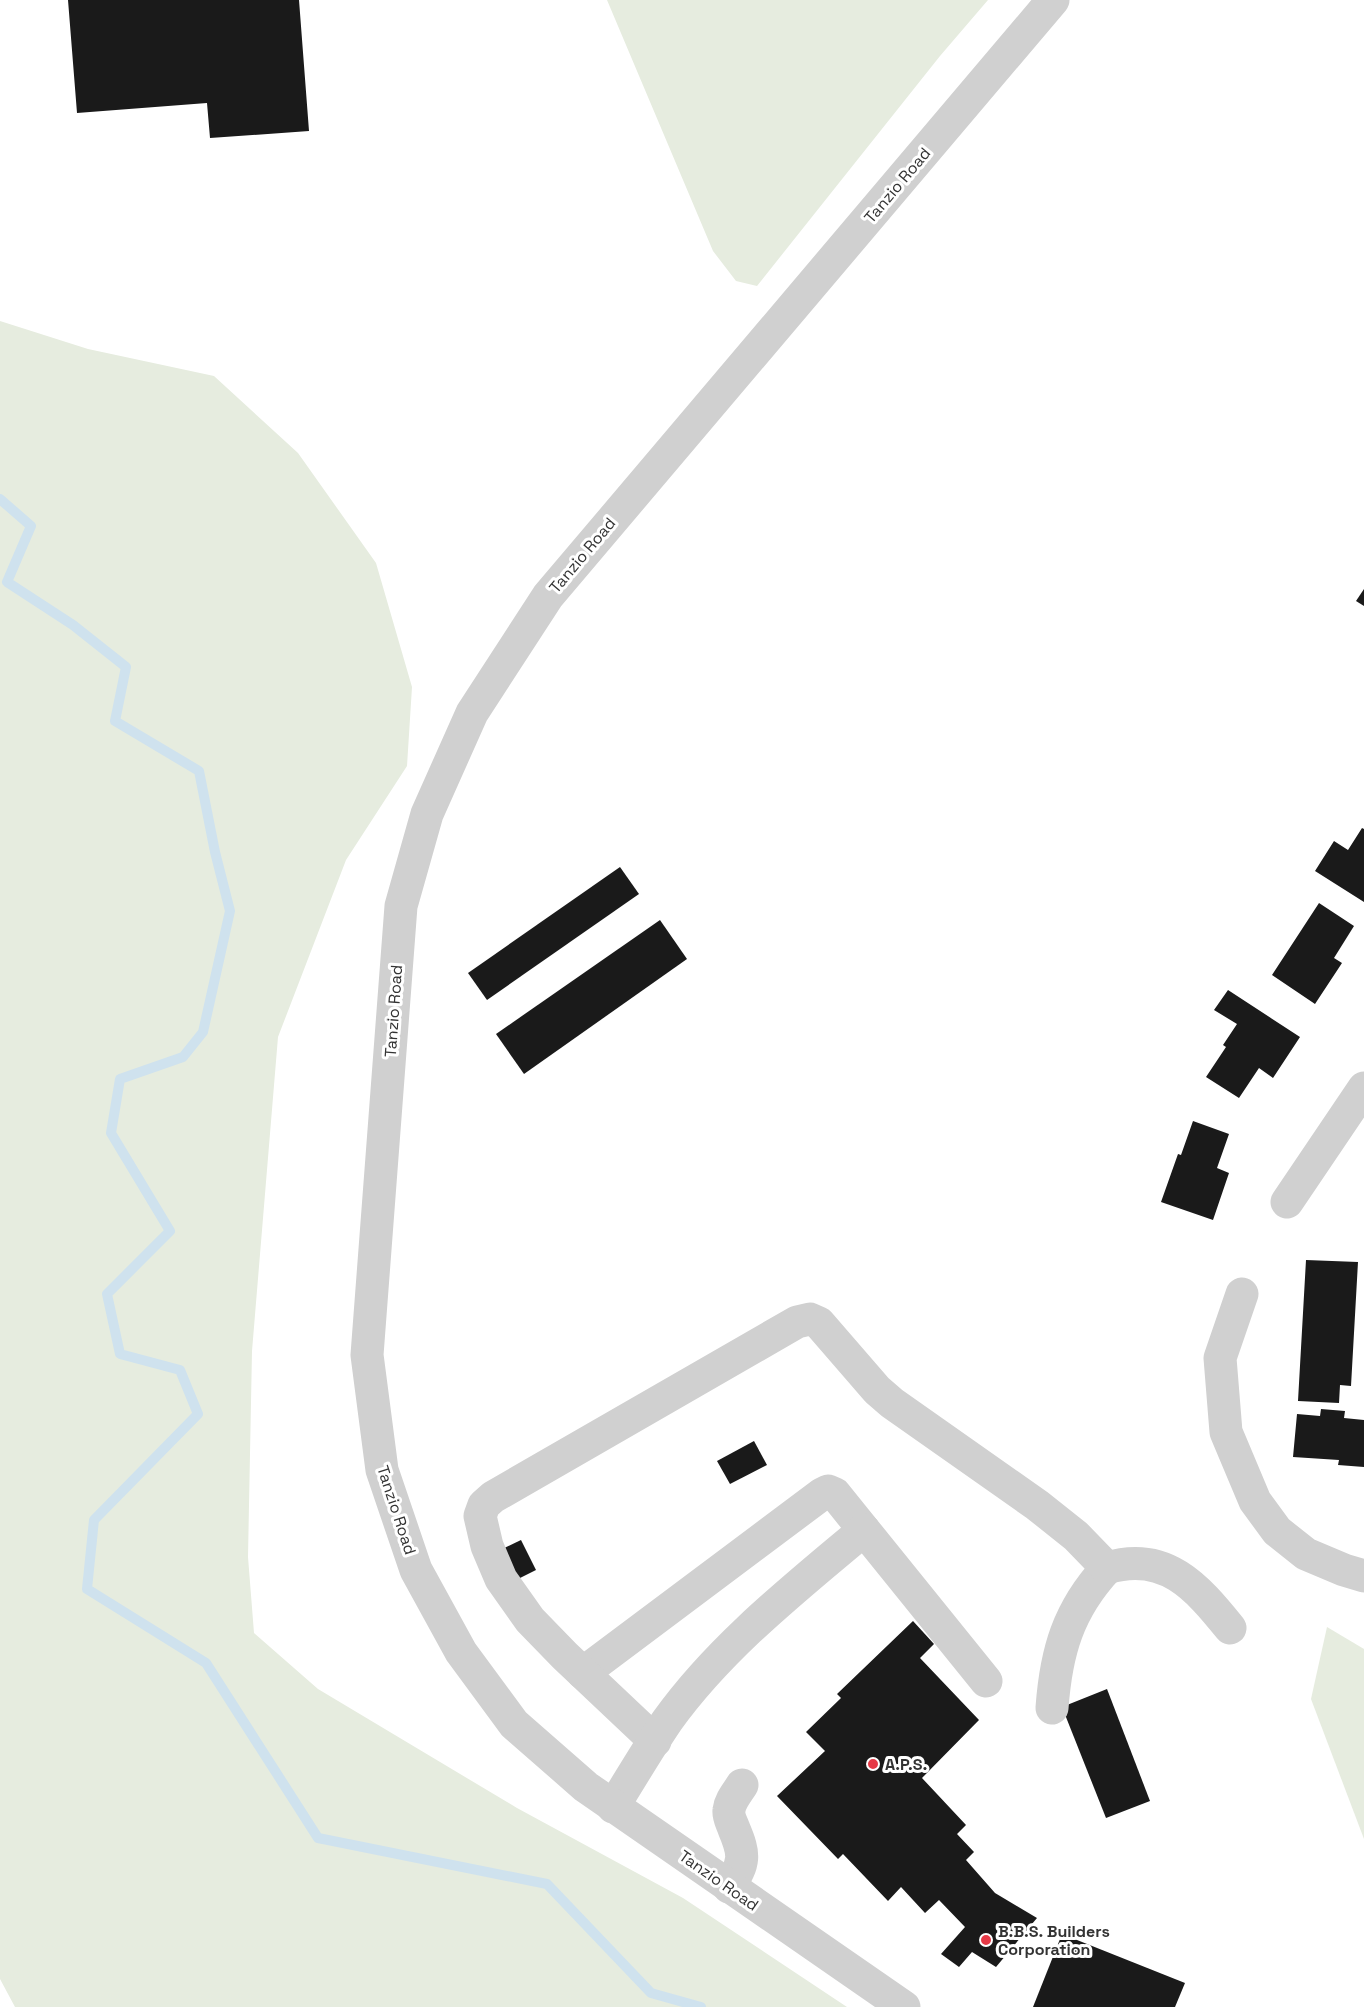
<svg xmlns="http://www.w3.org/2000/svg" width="1364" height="2007" font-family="'Space Grotesk',sans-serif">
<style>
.green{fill:#e6ecdf}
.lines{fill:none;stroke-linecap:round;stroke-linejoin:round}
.stream{stroke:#cfe2ee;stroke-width:10}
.building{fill:#1a1a1a}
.minor{stroke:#d0d0d0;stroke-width:33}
.poi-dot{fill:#e63946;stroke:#fff;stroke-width:2}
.labels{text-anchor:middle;stroke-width:6;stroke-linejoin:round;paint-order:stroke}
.street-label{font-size:16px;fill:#333;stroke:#fff}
.poi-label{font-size:16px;font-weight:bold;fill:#333;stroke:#fff;text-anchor:start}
</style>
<rect width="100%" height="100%" fill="#fff"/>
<g class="green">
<path d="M607,0H988L940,56L757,286L736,281L713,251Z"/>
<path d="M0,321L88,349L214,376L298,453L376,563L412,687L407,766L346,860L278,1037L252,1351L248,1557L254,1633L318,1689L517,1808L683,1898L847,2007H15L0,1979Z"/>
<path d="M1327,1627L1364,1649V1839L1311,1699Z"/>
</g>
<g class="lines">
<path class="stream" d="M0,499L31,526L7,582L73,625L126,667L115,721L199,771L215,852L230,911L203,1032L183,1057L120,1079L111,1133L170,1231L107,1294L120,1354L180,1370L198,1414L94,1520L87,1589L206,1663L318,1838L547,1884L651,1993L701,2007"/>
</g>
<g class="building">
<path d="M68,0H299L309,131L210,138L207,103L77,113Z"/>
<path d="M1364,589V606L1356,601Z"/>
<path d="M1362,828L1364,829V902L1315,871L1334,841L1348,850Z"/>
<path d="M620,867L639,894L487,1000L468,973Z"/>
<path d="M1319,903L1354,926L1334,958L1342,963L1315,1004L1272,975Z"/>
<path d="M660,920L687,959L524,1074L496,1034Z"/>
<path d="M1228,990L1300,1037L1273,1078L1259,1068L1239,1098L1206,1077L1226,1047L1223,1045L1237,1024L1214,1010Z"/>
<path d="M1193,1121L1229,1134L1217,1168L1229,1173L1213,1220L1161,1202L1178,1154L1181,1155Z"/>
<path d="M1306,1260L1358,1262L1351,1386L1340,1385L1339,1403L1298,1401Z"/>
<path d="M1321,1409L1345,1411L1344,1418L1364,1420V1467L1338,1465L1339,1460L1293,1457L1297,1414L1320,1416Z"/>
<path d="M754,1441L767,1465L730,1484L717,1461Z"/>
<path d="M521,1540L536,1570L516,1580L500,1550Z"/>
<path d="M913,1621L934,1644L920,1658L979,1720L922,1778L966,1825L957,1834L974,1852L966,1860L995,1893L1037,1918L996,1967L972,1952L959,1967L941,1954L965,1927L939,1900L925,1913L901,1887L888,1901L843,1854L838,1859L777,1796L825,1751L806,1732L841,1698L837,1694Z"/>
<path d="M1107,1689L1150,1801L1106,1818L1062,1707Z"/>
<path d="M1062,1934L1185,1983L1175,2007H1033Z"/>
</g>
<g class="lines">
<g class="minor">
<path d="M1287,1202L1364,1088"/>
<path d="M1242,1294L1220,1358L1226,1432L1255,1501L1277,1531L1306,1554L1344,1570L1364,1576"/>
<path d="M583,1673L822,1494L828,1491L835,1494L864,1530"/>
<path d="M1052,1708C1056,1652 1068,1610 1107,1568"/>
<path d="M655,1741L565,1656L530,1620L501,1579L487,1546L480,1516L484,1505L493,1497L797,1322L810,1319L819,1323L877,1390L892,1403L1037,1505L1076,1536L1107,1568C1165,1550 1197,1587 1230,1628"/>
<path d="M613,1807C631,1778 648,1749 667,1721C720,1647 795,1588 864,1530L986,1681"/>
<path d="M729,1887C745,1862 745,1855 734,1829C732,1823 728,1817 729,1810C730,1801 737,1793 742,1785"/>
<path d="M904,2007L586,1787L514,1724L461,1652L416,1570L382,1470L367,1355L401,906L427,814L472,713L548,596L1053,0"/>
</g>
</g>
<g class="poi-dot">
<circle cx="873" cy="1764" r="6"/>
<circle cx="986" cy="1940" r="6"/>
</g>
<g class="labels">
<g class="street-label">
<text transform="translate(897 185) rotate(-50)" y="6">Tanzio Road</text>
<text transform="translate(582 555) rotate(-50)" y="6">Tanzio Road</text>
<text transform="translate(393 1011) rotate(-86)" y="6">Tanzio Road</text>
<text transform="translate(397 1510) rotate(72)" y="6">Tanzio Road</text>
<text transform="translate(719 1880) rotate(35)" y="6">Tanzio Road</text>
</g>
<g class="poi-label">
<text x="885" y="1770">A.P.S.</text>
<text x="998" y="1937">B.B.S. Builders<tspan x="998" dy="18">Corporation</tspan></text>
</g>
</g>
</svg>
